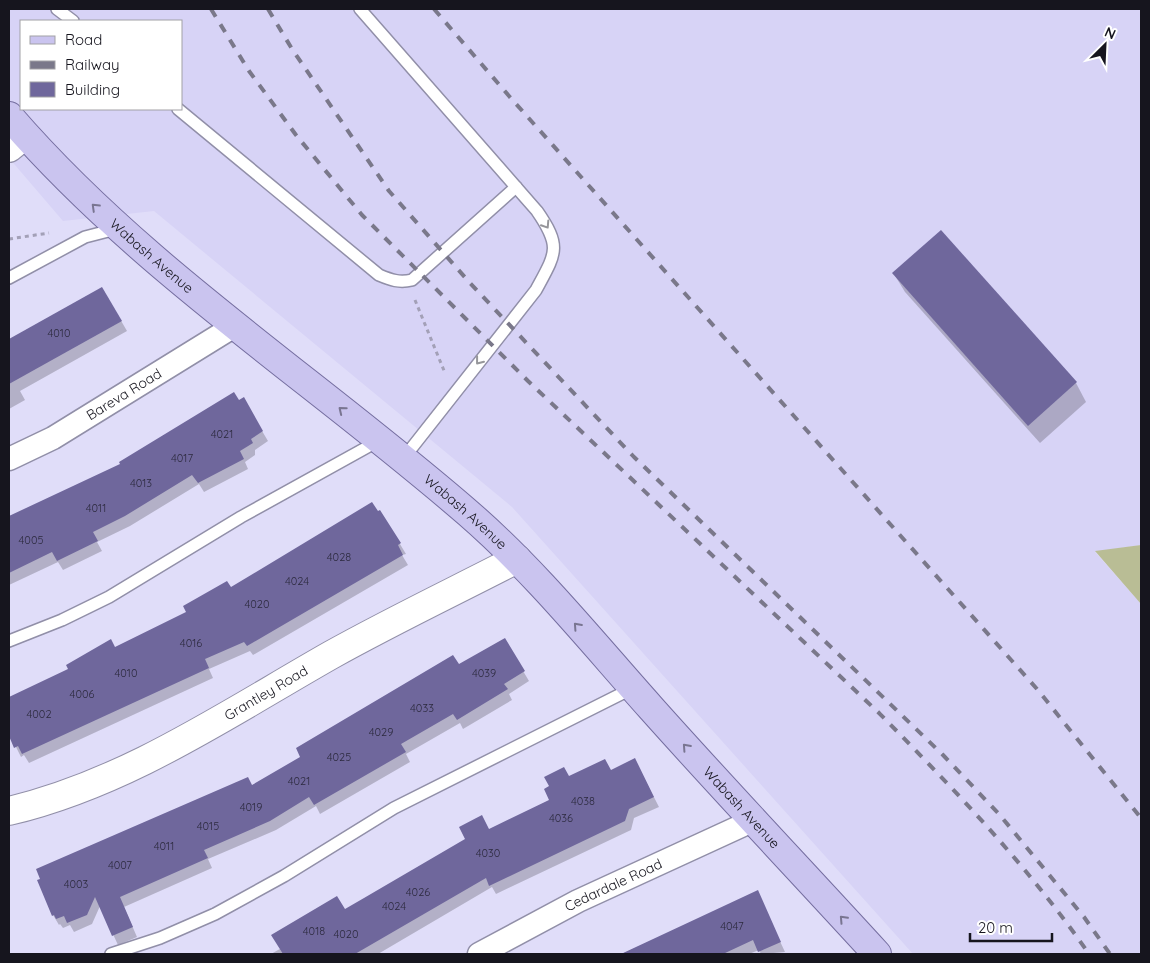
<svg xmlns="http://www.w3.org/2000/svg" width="1150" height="963" font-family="Quicksand,sans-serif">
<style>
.built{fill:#d7d3f6;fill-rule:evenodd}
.green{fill:#b9bd95}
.shadow{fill:#0003}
.building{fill:#6f679c}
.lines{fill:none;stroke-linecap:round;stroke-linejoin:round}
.service-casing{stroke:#918fa8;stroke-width:14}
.minor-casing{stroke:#918fa8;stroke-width:25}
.tertiary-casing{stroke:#918fa8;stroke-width:30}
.primary-casing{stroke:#746d9f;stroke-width:30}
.path{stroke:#a3a0b7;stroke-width:3;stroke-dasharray:4 4;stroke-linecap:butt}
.service{stroke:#fff;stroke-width:11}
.minor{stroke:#fff;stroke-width:22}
.tertiary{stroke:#fff;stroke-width:28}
.primary{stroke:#cac4ef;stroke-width:28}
.rail{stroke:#7a788a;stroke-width:4;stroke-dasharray:9 9;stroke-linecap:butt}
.oneway{stroke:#797591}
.oneway2{stroke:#96969a}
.labels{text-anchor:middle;stroke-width:4.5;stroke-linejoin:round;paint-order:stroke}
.number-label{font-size:11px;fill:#2c2a3e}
.street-label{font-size:14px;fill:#16151e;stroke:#fff}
</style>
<rect width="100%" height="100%" fill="#e0ddf9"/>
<path class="built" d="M9,9H1141V545L1095,552L1141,604V954H913L512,507L154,211L63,221L9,158ZM21,21H181V109H21Z"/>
<path class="green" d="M1141,545V604L1095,551Z"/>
<g class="shadow">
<path d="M894,274L1076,383L1086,402L1040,443L905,292Z"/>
<path d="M102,288L127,331L20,391L25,400L9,409V340Z"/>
<path d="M243,399L268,441L255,450V455L245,462L248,469L204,492L199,484L130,526L97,542L102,551L63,570L58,562L9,585V519L122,465Z"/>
<path d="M380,511L406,554L402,555L408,565L253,655L250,651L209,669L213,678L29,763L24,755L21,757L9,733V698L188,613Z"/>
<path d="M504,639L529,681L509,694L512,700L463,729L460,723L406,754L410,762L320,814L316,806L276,830L208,859L212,868L124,907L137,937L118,945L100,906L92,924L74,932L70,925L63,928L60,924L59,925L53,915L252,786Z"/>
<path d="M635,760L659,807L634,818L631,830L496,894L492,887L378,954H271L489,830L550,800L569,778L610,771Z"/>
<path d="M757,892L785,952L761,954L759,950L749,954H622Z"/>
</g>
<g class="building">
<path d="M941,230L1077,382L1028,426L892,273Z"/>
<path d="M102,287L122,321L9,384V339Z"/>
<path d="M234,392L239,400L244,397L263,431L251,439L253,443L240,451L244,459L198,483L192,475L125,516L93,532L98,541L57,561L52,552L9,573V516L120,464L119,462Z"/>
<path d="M372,502L378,511L380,510L401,543L398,545L403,555L247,646L244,642L205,659L209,668L22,754L18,746L14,748L9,736V697L68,669L66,665L111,639L115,647L186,612L183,606L227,581L231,587Z"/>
<path d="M505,638L525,671L504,684L508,689L457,720L453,714L401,744L406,752L314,805L309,797L270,821L204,850L208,858L120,897L133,927L112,936L95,897L87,915L67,923L64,916L56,919L54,915L52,916L37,880L40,879L36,869L248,777L252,785L300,757L296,748L453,655L459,664Z"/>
<path d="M635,758L654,797L629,809L625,821L489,886L486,878L355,954H283L271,935L337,896L345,909L364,898L465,839L459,827L482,815L489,829L549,800L544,789L549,786L544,777L564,767L569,776L605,759L611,770Z"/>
<path d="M758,890L781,942L758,952L753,940L723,954H621Z"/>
</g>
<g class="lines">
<defs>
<g id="service">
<path d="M57,9L73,21"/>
<path d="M360,9L537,211C562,247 556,253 536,290L403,459"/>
<path d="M178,109L379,275C391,280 399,283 412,280L516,187"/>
<path d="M9,278L85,237L116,229"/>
<path d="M9,641L62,620L109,597L241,517L380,440"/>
<path d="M111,954L160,938L215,914L284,876L394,808L633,688"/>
</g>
<g id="minor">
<path id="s1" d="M9,459L53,438L236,325"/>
<path id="s2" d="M479,954L578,901L752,821"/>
</g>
<g id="tertiary">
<path d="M9,148L25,135"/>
<path id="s3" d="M9,811C127,783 227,714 331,655C392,621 455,591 517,559"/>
</g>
<g id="primary">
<path id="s4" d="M9,116C142,270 315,380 468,513C535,571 592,642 651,708C725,791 802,872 877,954"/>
</g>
</defs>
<use href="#service" class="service-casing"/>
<use href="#minor" class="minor-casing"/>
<use href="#tertiary" class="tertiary-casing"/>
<use href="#primary" class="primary-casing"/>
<g class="path">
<path d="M9,239L49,233"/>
<path d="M415,300L445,373"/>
</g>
<use href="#service" class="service"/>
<use href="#minor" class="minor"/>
<use href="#tertiary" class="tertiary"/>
<use href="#primary" class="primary"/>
<g class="rail">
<path d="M211,9L249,71L296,135L362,215L528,381L879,713C954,789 1028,866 1089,954"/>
<path d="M268,9L292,49L389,191L470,283L634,457L943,755L999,814L1084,917L1110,954"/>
<path d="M434,9L509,96L1037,689L1141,818"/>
</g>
</g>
<defs><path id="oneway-chevron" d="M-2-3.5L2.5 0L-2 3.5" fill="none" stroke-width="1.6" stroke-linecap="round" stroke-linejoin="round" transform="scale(1.25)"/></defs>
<g class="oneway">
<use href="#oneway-chevron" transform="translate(95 207) rotate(-136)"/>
<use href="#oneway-chevron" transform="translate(342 410) rotate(-141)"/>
<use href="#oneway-chevron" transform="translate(577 626) rotate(-132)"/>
<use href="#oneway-chevron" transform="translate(686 747) rotate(-132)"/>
<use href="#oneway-chevron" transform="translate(843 919) rotate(-133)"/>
</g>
<g class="oneway2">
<use href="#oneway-chevron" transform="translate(546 225) rotate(57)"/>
<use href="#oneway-chevron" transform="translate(479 361) rotate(128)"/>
</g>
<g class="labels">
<g class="number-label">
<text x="59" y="337">4010</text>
<text x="222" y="438">4021</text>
<text x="182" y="462">4017</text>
<text x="141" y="487">4013</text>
<text x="96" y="512">4011</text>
<text x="31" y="544">4005</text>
<text x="339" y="561">4028</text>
<text x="297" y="585">4024</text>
<text x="257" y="608">4020</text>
<text x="191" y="647">4016</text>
<text x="126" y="677">4010</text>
<text x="484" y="677">4039</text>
<text x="82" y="698">4006</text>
<text x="422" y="712">4033</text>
<text x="39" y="718">4002</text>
<text x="381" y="736">4029</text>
<text x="339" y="761">4025</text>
<text x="299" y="785">4021</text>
<text x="583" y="805">4038</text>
<text x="251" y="811">4019</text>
<text x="561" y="822">4036</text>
<text x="208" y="830">4015</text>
<text x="164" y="850">4011</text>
<text x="488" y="857">4030</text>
<text x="120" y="869">4007</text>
<text x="76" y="888">4003</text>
<text x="418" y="896">4026</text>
<text x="394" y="910">4024</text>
<text x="732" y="930">4047</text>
<text x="314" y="935">4018</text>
<text x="346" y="938">4020</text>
</g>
<g class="street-label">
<text dy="5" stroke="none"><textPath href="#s4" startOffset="200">Wabash Avenue</textPath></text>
<text dy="5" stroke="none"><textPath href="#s1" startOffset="132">Bareva Road</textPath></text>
<text dy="5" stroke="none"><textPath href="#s4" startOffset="605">Wabash Avenue</textPath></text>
<text dy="5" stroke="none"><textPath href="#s3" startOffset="284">Grantley Road</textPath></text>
<text dy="5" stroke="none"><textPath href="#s4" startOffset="1010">Wabash Avenue</textPath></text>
<text dy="5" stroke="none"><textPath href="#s2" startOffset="151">Cedardale Road</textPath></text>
</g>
</g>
<rect width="1150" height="963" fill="none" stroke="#16151e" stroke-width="20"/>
<rect x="20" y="20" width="162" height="90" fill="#ffffff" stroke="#a2a1a5"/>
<rect x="30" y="36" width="25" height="8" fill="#cac4ef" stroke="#a2a1a5"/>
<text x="65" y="45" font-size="15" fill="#16151e">Road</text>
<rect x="30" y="61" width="25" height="8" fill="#7a788a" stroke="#a2a1a5"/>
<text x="65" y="70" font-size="15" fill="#16151e">Railway</text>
<rect x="30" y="82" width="25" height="15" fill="#6f679c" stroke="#a2a1a5"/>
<text x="65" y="95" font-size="15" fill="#16151e">Building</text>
<g transform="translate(1105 45) rotate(24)" stroke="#ffffff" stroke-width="4" paint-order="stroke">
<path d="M0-4L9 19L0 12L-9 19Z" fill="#16151e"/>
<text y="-8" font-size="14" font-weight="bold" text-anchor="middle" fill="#16151e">N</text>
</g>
<path d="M970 933v8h82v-8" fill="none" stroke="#16151e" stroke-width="2.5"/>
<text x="978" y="933" font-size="15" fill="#16151e" stroke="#ffffff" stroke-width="4" paint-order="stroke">20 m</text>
</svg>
